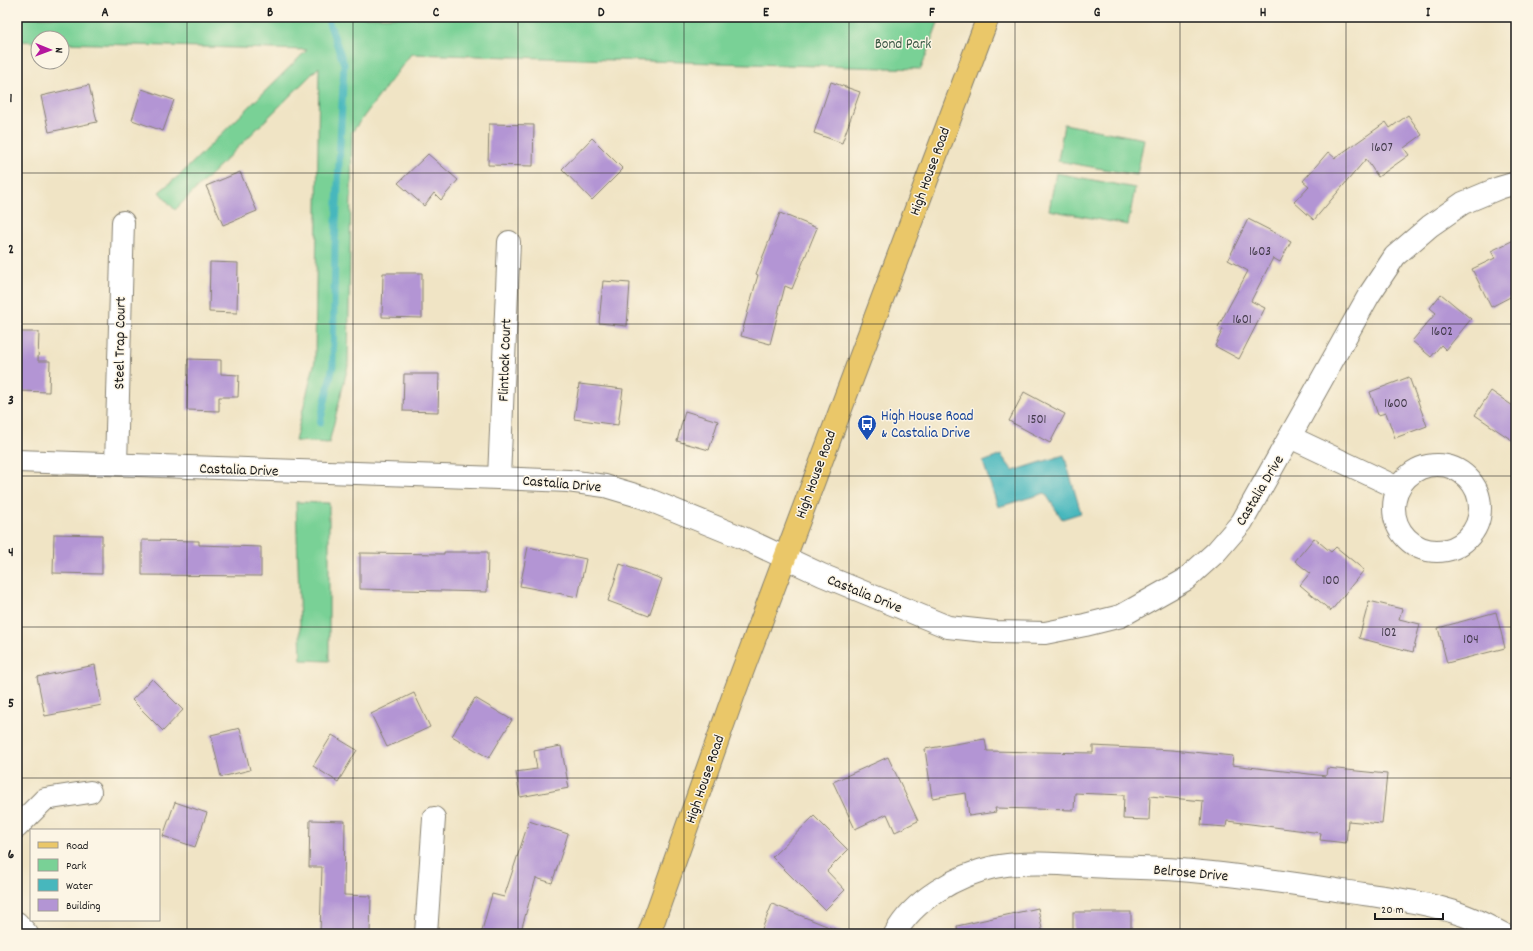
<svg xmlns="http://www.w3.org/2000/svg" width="1533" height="951" font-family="Dekko,sans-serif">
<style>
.green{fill:#79d196;stroke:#4a7659}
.water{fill:#47b7bd;stroke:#326a6c}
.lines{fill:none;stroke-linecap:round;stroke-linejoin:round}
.stream{stroke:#47b7bd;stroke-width:7}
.building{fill:#b395d4}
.minor-casing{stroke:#868070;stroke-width:24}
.major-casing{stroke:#868070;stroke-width:24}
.minor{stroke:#fff;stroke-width:22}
.major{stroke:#eac769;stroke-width:22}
.grid{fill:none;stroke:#1c1c1c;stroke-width:1;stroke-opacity:0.55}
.labels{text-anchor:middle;stroke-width:3;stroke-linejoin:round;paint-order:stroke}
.number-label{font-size:13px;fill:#423a4a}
.park-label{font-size:15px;fill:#3d5b47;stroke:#fcf5e5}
.street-label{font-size:15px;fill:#1c1c1c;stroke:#fcf5e5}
.transit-label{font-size:15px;fill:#164399;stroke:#fcf5e5;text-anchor:start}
.neatline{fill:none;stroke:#1c1c1c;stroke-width:1.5}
.grid-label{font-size:13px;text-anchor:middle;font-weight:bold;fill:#1c1c1c}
</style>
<rect width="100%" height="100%" fill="#fcf5e5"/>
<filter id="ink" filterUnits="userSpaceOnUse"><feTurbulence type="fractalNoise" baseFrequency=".025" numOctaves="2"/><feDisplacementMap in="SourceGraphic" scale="8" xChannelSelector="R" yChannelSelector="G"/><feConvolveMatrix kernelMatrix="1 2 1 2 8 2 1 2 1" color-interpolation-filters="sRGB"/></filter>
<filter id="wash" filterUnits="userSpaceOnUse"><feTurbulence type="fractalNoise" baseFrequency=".012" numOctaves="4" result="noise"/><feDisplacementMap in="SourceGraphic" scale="16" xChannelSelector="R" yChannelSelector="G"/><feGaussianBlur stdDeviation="0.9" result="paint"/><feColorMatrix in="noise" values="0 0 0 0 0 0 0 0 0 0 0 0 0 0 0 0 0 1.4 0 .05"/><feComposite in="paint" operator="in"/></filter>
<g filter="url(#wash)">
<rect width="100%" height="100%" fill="#f0e4c5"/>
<g class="green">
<path d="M17,17H940L921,69L411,54L352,132L348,366L329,443L295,441L315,361L319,67L175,210L159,192L181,174L307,50L62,43V38H38V42L17,41Z"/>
<path d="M1064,124L1144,139L1137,175L1058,161Z"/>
<path d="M1056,173L1135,188L1128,225L1049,210Z"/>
<path d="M296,502L329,503V661L301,660Z"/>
</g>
<path class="water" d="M1001,455L1013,471L1064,455L1081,513L1062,519L1045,493L998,507L983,462Z"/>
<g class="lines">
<path class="stream" d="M320,423L333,366L335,244L344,64L327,17"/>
</g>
<g id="blocks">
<g class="building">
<path d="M831,82L860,92L842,143L814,133Z"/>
<path d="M89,85L97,122L49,132L41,96Z"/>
<path d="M142,89L174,100L163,131L132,120Z"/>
<path d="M1408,115L1422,135L1404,148L1409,155L1378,177L1366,159L1314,220L1294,202L1309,186L1303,181L1328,152L1335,158L1386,122L1390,128Z"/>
<path d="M489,124L534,125L533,166L488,165Z"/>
<path d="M592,138L623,169L592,200L562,169Z"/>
<path d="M428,154L458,180L441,200L434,193L424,206L398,183Z"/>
<path d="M240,172L257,211L223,225L206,186Z"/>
<path d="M780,213L817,228L792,289L785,286L770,344L741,336L758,275L756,274Z"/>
<path d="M1248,219L1291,241L1280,262L1273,258L1251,301L1265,308L1239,359L1215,346L1223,329L1218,327L1248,271L1228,260Z"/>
<path d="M1516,239V294L1491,307L1472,269L1495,258L1491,251Z"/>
<path d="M210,262L238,263L237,313L209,312Z"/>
<path d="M383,273H422V318L382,317Z"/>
<path d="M603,281L630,283L627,326L599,323Z"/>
<path d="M1441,294L1471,319L1446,350L1441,345L1431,357L1412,341L1436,313L1430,308Z"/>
<path d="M17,332H39L38,361H50L49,392L19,391V358H17Z"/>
<path d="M188,359L221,360V374L239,375L238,397H219V411L187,410Z"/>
<path d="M404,374H439L438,412L403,411Z"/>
<path d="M1409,377L1427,426L1395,438L1386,413L1378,415L1370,392Z"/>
<path d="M579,384L623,389L618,425L574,419Z"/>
<path d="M1491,391L1516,408V443L1475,415Z"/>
<path d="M1024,392L1065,414L1050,443L1009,421Z"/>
<path d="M685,411L718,421L709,450L677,441Z"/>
<path d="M54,534L102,535V574L53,573Z"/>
<path d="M1314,538L1331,552L1336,547L1364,570L1331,611L1300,585L1310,573L1295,561Z"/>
<path d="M142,540L199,541V545L261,547V576L142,575Z"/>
<path d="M528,547L586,559L578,597L520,586Z"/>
<path d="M444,552H488L487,592L360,589V553L444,554Z"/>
<path d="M620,564L662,579L649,616L608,601Z"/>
<path d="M1369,601L1402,609L1399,619L1420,624L1413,652L1359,638Z"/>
<path d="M1496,612L1505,648L1447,663L1438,628Z"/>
<path d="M95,665L102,705L45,716L37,677Z"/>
<path d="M152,679L183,710L163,731L132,700Z"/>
<path d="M414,693L430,727L387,747L371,714Z"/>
<path d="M475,698L512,720L489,758L452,736Z"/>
<path d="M240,728L250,770L221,777L211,735Z"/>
<path d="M332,735L357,750L338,782L313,766Z"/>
<path d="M985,739L987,751L1093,753V746L1172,750L1233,756L1232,765L1326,776L1327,768L1387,774L1382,824L1348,821L1346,843L1320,840L1321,833L1227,821L1226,827L1201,825L1203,801L1150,796L1149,820L1123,819L1124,795L1075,793L1074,810L995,808L996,812L969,816L966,793L932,798L925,749Z"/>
<path d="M561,746L569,788L520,797L516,772L537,769L534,751Z"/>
<path d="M888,757L918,821L895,832L887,814L855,829L833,782Z"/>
<path d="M175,802L207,813L195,847L163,836Z"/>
<path d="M814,816L848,850L827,871L845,890L825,910L772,857Z"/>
<path d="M310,820L345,821L344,895L371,896L370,934H320L322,867H309Z"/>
<path d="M529,821L568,834L552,883L536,878L520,934H481L492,894L504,897Z"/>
<path d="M772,904L844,933V934H760Z"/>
<path d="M1038,908L1043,934H958L957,926Z"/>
<rect x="1073" y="912" width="58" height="22"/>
</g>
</g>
</g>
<g filter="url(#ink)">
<use href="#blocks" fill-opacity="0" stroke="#868070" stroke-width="1"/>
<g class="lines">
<defs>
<g id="minor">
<path d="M1290,437L1398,488"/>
<path d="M17,461L499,478L568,481L605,486L642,497L743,538L822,575L948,627L995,632L1045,633L1085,625L1121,616L1185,580L1216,552L1242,522L1369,295L1395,256L1430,226L1463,203L1499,188L1516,183"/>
<path d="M116,464L123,222"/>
<circle cx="1437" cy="508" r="43"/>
<path d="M499,478L509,242"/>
<path d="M17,827L45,799L90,792"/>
<path d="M17,923L27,934"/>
<path d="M426,934L434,818"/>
<path d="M895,934C913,900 957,875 994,867C1030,860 1072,865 1109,867C1133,868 1156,868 1180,870C1234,874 1289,883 1343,891C1382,897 1425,901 1463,915C1477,920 1490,927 1503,934"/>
</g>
<path id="major" d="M649,934L735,691L988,17"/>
</defs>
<use href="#minor" class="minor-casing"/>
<use href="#major" class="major-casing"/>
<use href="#minor" class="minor"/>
<use href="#major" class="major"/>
</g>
</g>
<path class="grid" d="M187,17V934M353,17V934M518,17V934M684,17V934M849,17V934M1015,17V934M1180,17V934M1346,17V934M17,173H1516M17,324H1516M17,476H1516M17,627H1516M17,778H1516"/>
<defs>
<symbol id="bus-pin" viewBox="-11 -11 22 30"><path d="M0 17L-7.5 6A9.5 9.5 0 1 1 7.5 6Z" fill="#1a4fb4" stroke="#fcf5e5"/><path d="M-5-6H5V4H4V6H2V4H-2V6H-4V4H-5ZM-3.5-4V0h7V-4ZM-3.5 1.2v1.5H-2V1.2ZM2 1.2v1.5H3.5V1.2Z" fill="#fff"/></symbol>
</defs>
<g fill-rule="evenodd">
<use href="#bus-pin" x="856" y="413" width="22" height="30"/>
</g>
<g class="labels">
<g class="number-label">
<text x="1382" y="151">1607</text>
<text x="1260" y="255">1603</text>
<text x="1242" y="323">1601</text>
<text x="1442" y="335">1602</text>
<text x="1396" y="407">1600</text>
<text x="1037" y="423">1501</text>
<text x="1331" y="584">100</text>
<text x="1389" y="636">102</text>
<text x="1471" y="643">104</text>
</g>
<g class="park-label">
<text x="903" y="48">Bond Park</text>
</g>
<g class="street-label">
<text transform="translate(929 171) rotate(-70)" y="5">High House Road</text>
<text transform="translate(119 343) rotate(-89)" y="5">Steel Trap Court</text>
<text transform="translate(504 360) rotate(-88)" y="5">Flintlock Court</text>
<text transform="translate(239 469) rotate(2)" y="5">Castalia Drive</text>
<text transform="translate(815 474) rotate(-70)" y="5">High House Road</text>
<text transform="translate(562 483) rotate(5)" y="5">Castalia Drive</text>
<text transform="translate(1259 490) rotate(-59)" y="5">Castalia Drive</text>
<text transform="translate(865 593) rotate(22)" y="5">Castalia Drive</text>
<text transform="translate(704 779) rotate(-71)" y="5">High House Road</text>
<text transform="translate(1191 872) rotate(5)" y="5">Belrose Drive</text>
</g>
<g class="transit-label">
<text x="881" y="420">High House Road<tspan x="881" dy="17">&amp; Castalia Drive</tspan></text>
</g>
</g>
<rect width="1533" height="951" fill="none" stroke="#fcf5e5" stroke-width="44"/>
<rect x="30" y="829" width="130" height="92" fill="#fcf5e5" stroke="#a29e95"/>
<rect x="38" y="842" width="20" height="6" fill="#eac769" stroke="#a29e95"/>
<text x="66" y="849" font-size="12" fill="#1c1c1c">Road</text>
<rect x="38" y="859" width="20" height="12" fill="#79d196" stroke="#a29e95"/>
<text x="66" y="869" font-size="12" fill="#1c1c1c">Park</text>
<rect x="38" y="879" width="20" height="12" fill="#47b7bd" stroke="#a29e95"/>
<text x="66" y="889" font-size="12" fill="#1c1c1c">Water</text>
<rect x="38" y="899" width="20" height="12" fill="#b395d4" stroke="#a29e95"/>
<text x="66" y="909" font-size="12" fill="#1c1c1c">Building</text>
<g transform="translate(50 50) rotate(91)"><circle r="19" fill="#fcf5e5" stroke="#a29e95"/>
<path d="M0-3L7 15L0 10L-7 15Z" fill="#b5179e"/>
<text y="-6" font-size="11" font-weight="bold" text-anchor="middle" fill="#1c1c1c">N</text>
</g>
<path d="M1375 913v6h68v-6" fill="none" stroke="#1c1c1c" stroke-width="2"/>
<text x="1381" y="913" font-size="12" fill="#1c1c1c" stroke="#fcf5e5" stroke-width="3" paint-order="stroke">20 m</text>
<rect x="22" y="22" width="1489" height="907" class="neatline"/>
<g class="grid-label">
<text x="105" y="16">A</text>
<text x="270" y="16">B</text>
<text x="436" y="16">C</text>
<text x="601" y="16">D</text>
<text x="766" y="16">E</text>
<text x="932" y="16">F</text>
<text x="1097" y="16">G</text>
<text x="1263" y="16">H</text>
<text x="1428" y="16">I</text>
<text x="11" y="102">1</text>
<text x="11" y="253">2</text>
<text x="11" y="404">3</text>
<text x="11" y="556">4</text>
<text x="11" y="707">5</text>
<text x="11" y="858">6</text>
</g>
</svg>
